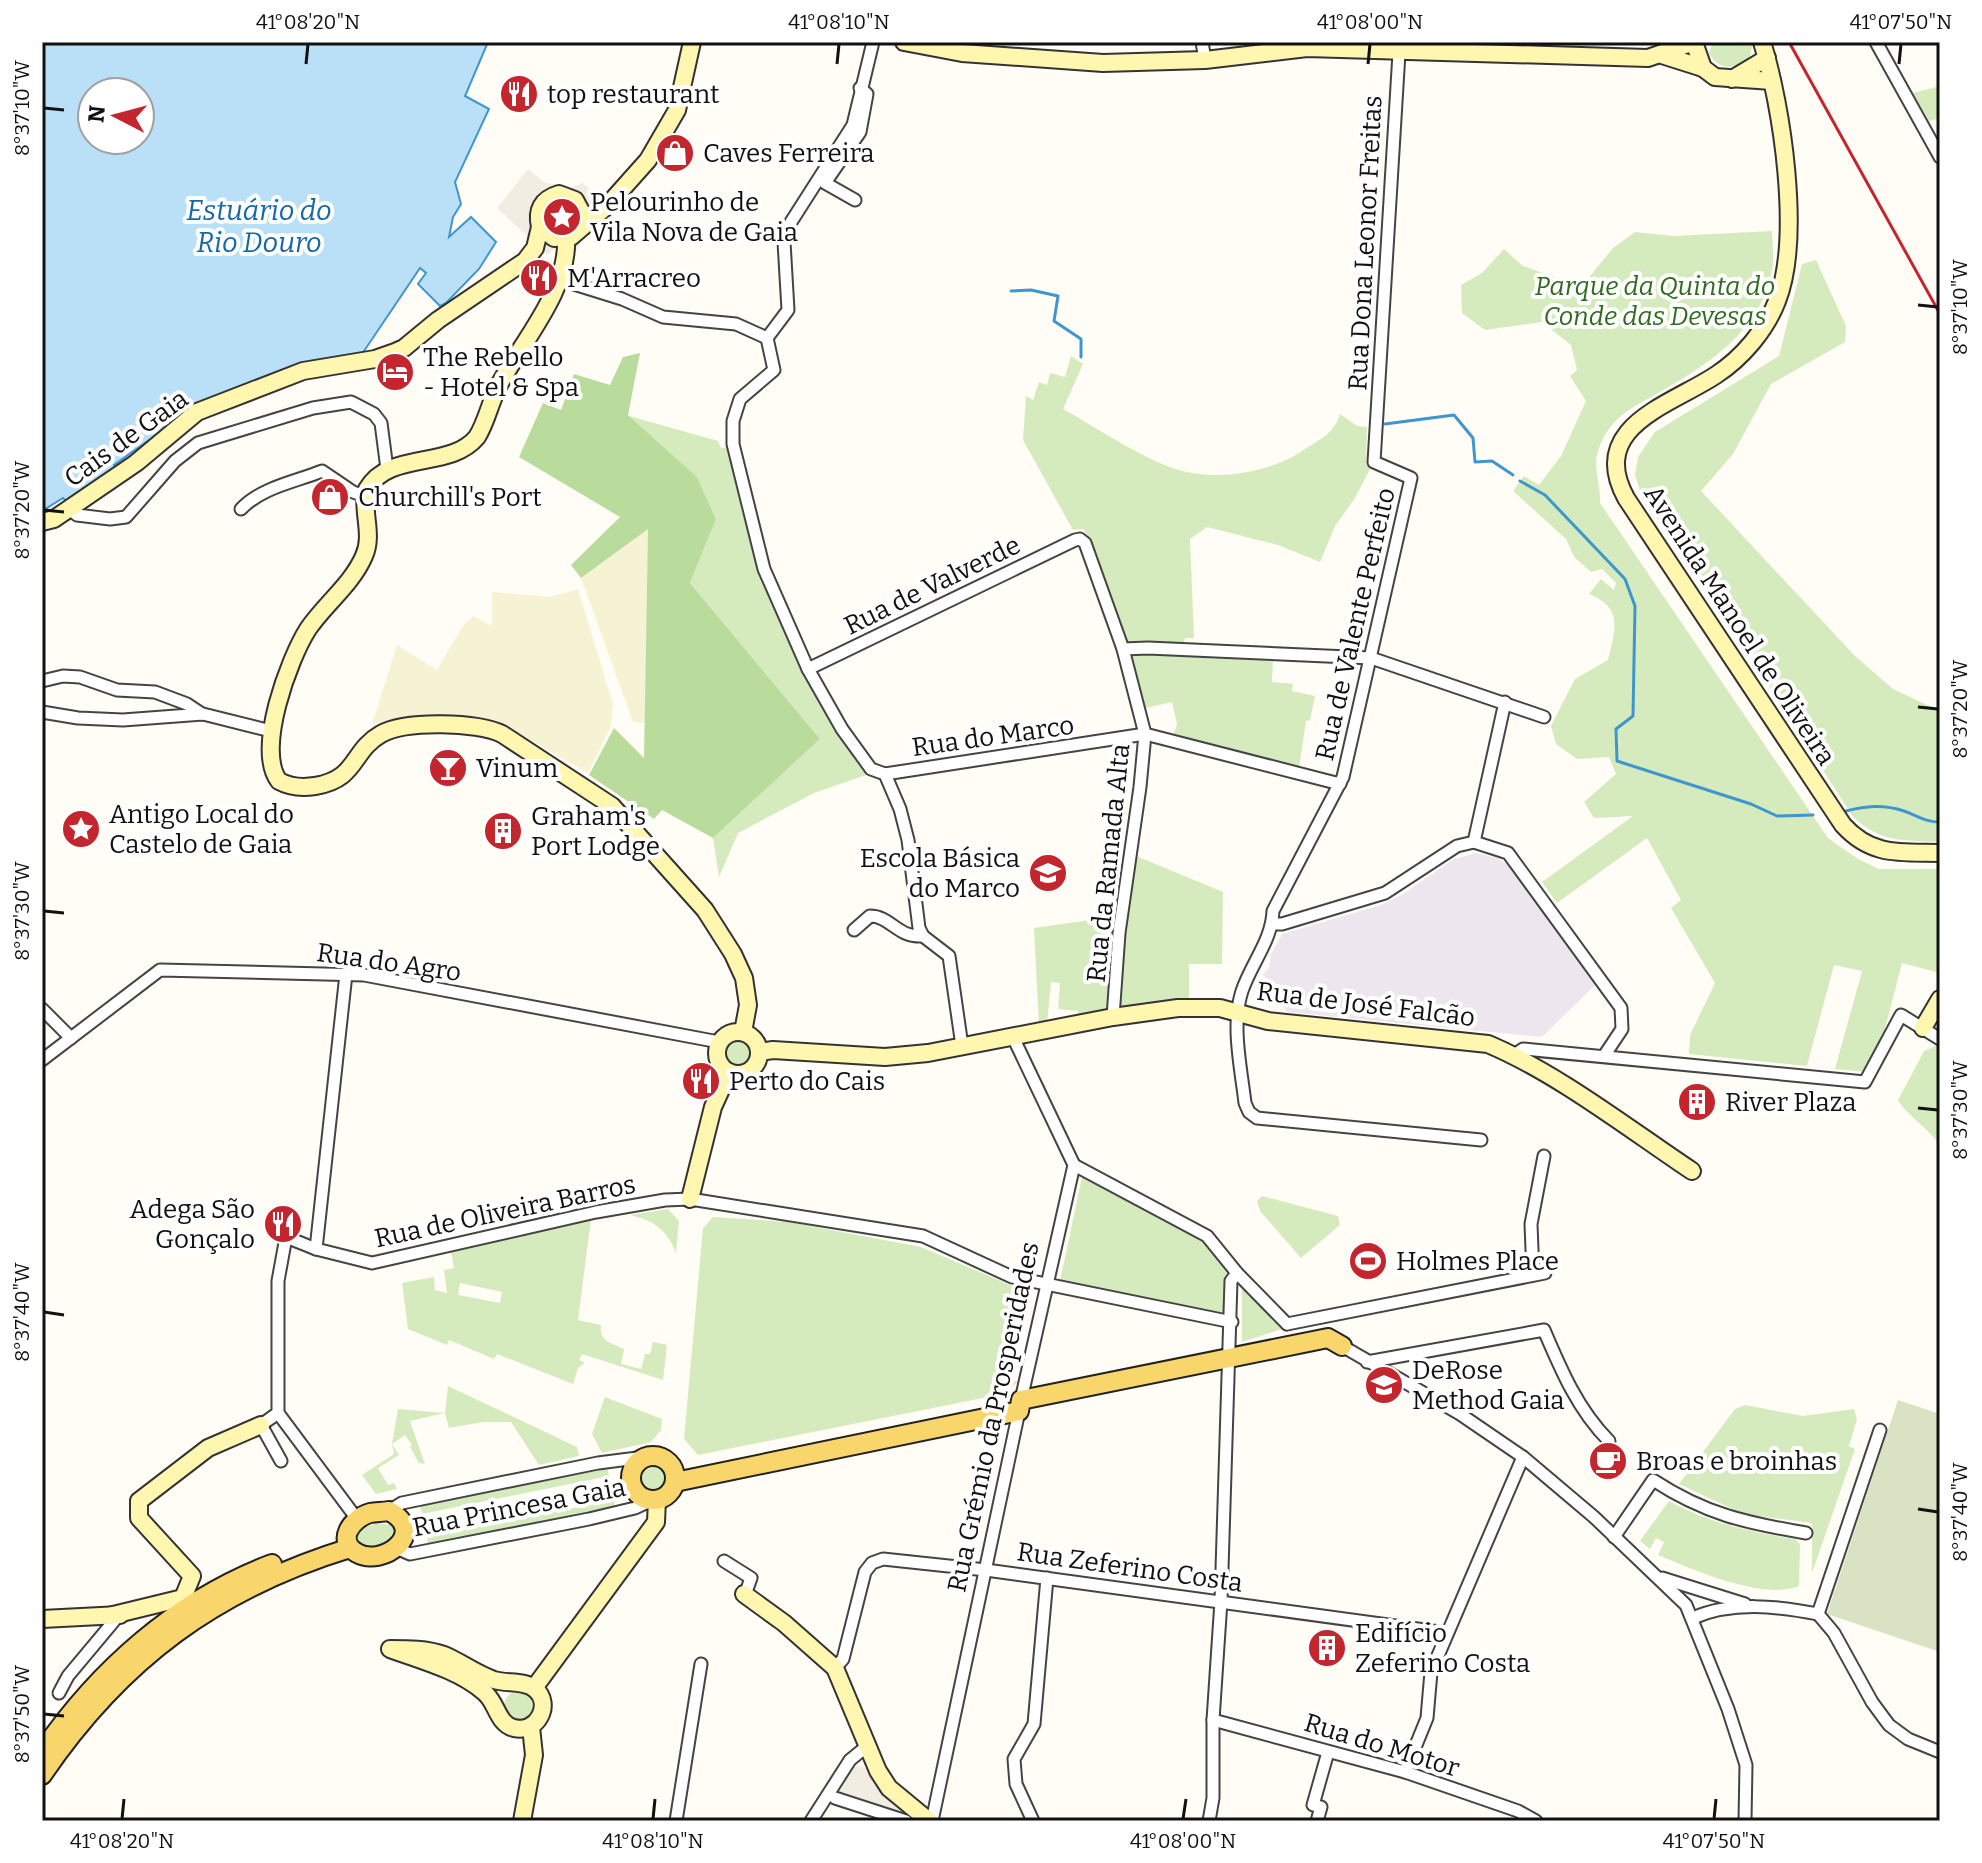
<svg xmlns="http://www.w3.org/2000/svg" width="1982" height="1863" font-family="Bitter,serif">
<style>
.industrial{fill:#eee6ef}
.farmland{fill:#f6f3d4}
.green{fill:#d5ebbd;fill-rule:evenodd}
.forest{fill:#b9dc9c}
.cemetery{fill:#d9e3c4}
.plaza{fill:#f1ede2}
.water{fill:#b9e0f7;stroke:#3f96cf;stroke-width:2;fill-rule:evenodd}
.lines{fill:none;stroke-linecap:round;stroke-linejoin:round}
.stream{stroke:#3f96cf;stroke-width:3}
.street-casing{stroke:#444;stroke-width:15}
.secondary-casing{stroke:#333;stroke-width:20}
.primary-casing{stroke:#222;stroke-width:22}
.street{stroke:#fff;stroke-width:11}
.secondary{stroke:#fff6b0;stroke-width:16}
.primary{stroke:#f9d66b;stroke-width:18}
.rail{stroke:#c4262e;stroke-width:3}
.ticks{fill:none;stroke:#111;stroke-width:3}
.labels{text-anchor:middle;stroke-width:8;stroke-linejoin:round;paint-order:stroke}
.poi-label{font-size:26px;fill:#111;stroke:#fff;text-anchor:start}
.street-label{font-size:26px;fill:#111;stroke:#fff}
.park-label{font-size:26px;font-style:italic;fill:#2f6b1f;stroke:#fff}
.water-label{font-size:28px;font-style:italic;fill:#1768a6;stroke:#fff}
.neatline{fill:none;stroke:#111;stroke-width:3}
.ticks-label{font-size:20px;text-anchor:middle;fill:#111}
</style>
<rect width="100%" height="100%" fill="#fffdf5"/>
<path class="industrial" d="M1476,853L1498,858L1509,866L1595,985L1542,1037L1287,1012L1282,1005L1266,999L1268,981L1263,974L1269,968L1271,954L1282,934L1381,905L1403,894L1454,859Z"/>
<g class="farmland">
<path d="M648,528L645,723L633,722L581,578Z"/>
<path d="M578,589L613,704L611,726L588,773L495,720L416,717L372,724L397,645L437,670L462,627L473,616L492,626V592L551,597Z"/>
</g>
<g class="green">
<path d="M1722,42H1753L1750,56L1742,64C1728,70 1716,67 1709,53L1712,45Z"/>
<path d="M1940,86V118L1929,121L1913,93Z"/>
<path d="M1772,231C1772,241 1774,252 1773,262C1767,326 1711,363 1660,392C1632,408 1611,416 1599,448C1592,467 1601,484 1600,503L1828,838L1858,859L1879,869H1940V973L1902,963L1880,1048L1866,1072L1835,1069L1862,971L1834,965L1807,1066L1689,1054L1690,1035L1715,983L1671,908L1681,900L1647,838L1557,903L1542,882L1633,816L1594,818L1584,802L1616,774L1609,757L1577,759L1556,744L1551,726L1575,679L1608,660C1615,630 1624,608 1589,594L1601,579L1614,590L1616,583L1602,569L1591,572L1574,557L1566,539L1513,491L1524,476L1539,485L1561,456L1586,401L1570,376L1577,370L1571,345L1542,322L1485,330L1462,313L1461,285L1482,273L1504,249L1523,266L1581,287L1613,248L1635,232L1674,236Z"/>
<path d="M1816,260L1846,326L1845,342L1771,384L1733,454L1701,491L1855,656L1893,689L1940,711V842C1903,840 1881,843 1853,817L1734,631L1642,497L1635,475L1638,457L1655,432L1779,356L1802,264Z"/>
<path d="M1071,356L1083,364L1063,409C1096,427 1148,463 1183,471C1220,481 1270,472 1302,451C1320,439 1333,435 1340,414L1357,426L1367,427L1366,465L1371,467L1355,498L1335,526L1320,562L1278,545L1207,527L1190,539L1194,638H1185L1184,643H1129L1124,640L1112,596L1107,594L1090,545V538L1083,529L1073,530L1023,440L1026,396L1033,400L1039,382L1047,385L1050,373L1065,377Z"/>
<path d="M629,416L718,441L721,448L728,447L740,487L759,572L797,658L831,718L869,774L814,793L738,833L719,877L713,838L820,739L690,583L716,519L697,477Z"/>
<path d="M1148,650L1273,657L1272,682L1293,684L1292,691L1315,696L1310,720L1306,721L1299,768L1173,736L1177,724L1172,702L1146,708L1128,653Z"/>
<path d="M1134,855L1223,892L1222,964H1189V1001L1119,1011L1121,959Z"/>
<path d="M1118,916L1108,1014L1079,1019L1078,1011L1058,1009L1060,983L1051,982L1047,1024L1039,1026L1034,928Z"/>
<circle cx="738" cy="1052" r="13"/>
<path d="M1938,1045L1940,1047V1146C1929,1128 1909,1118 1898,1100L1924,1051Z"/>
<path d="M1082,1177L1205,1240L1227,1270L1223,1314L1060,1281Z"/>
<path d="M1262,1196L1338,1216L1340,1225L1301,1258L1260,1211L1257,1201Z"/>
<path d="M668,1209L679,1221L676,1253C667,1230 655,1221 630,1215Z"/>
<path d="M713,1217L789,1222L921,1247L1015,1287L1002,1378L1018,1382L1004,1393L993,1396L698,1455L684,1439L703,1228Z"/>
<path d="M591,1219L578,1320L601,1325C599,1342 612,1343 624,1349L621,1364L641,1369L645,1354H650L653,1342L667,1345L663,1380L582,1354L579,1360L585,1363L578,1368L573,1384L497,1354L494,1359L449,1340L447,1345L408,1329L402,1283L434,1277L435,1290L447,1293L444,1270L454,1268L451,1251ZM460,1283L502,1292L500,1303L458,1295Z"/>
<path d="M1242,1285L1282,1329L1242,1342Z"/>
<path d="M448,1386L577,1447L579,1456L539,1465L511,1422H483L449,1428L445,1413L410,1421L425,1464L419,1463L410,1447L412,1445L405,1435L392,1444L399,1455L378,1468L388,1485L394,1483L397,1489L376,1494L362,1475L394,1454L392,1444L398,1409L445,1413Z"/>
<path d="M605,1397L662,1419L661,1430L651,1442L602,1453L592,1434Z"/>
<path d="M1745,1405L1803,1416L1854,1409L1857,1419L1849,1446L1855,1449L1812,1573V1523L1743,1514L1679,1484L1735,1409Z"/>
<path d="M607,1467L609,1476L422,1514L420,1506Z"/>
<circle cx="654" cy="1479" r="12"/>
<path d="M614,1500L615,1507L428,1545L427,1537Z"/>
<path d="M1669,1501C1709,1523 1751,1532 1795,1539L1800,1544L1799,1586C1764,1601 1691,1569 1658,1555L1664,1542L1656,1538L1650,1549L1640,1541Z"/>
<path d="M376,1523L391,1525L394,1529C396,1544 381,1546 370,1550L353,1543L355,1532Z"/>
<circle cx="519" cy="1706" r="15"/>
</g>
<path class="forest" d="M640,353L628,415L697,477L716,519L690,583L820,739L713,838L662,810L654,819L589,775L614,728L644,758L648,529L581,578L571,565L620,517L519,457L543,403L561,410L574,374L610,385L623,357Z"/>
<path class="cemetery" d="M1898,1400L1940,1414V1652L1827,1614Z"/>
<g class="plaza">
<path d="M528,169L545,183L573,187L583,183L611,209L585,234L573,257L559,254L555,249L547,255L528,241L526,235L497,208Z"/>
<path d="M855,1765L868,1769L917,1821H895L830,1798L849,1769Z"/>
</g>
<path class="water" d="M42,42H488L465,96L489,109L455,182L461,204L453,217L449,237L471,217L496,242L479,269L446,303L440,306L418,284L426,273L420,268L360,357L193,409L114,465L117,469L68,503L63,498L42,511ZM92,92H140V140H92Z"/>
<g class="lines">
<g class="stream">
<path d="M1011,291L1031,290L1058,296L1054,321L1081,339V357"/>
<path d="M1385,424L1454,415L1473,438L1475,462L1492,461L1513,475"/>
<path d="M1520,481L1545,495L1625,579L1635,606L1633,716L1616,729L1617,761L1751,804L1777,816L1813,815"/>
<path d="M1846,811C1866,806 1883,804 1904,811C1918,816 1925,822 1940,822"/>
</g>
<defs>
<g id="street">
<path d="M1202,42L1205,60"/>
<path d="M1876,42L1940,157"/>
<path d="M1399,53L1374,462L1411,478L1343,777L1273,911C1272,940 1251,964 1242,991C1231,1025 1241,1068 1245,1103L1249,1112L1257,1118L1481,1140"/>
<path d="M855,200L825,183L860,132L867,94L860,88"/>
<path d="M561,280L622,299L663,317L736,324L767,338"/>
<path d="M767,338L774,370L740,399L733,421V444L764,569L808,669L842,729L871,769L885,774L900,809L908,840L919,928L923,936L949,956L962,1046"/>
<path d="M767,338L788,310L784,242L791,222L853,125L873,42"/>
<path d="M69,509L77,515L110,519L126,517L175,461L198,443L313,408L351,402L374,414L381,423L387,469"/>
<path d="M241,509C262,487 295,482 322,471L353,492L365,496"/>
<path d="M1123,649L1148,648L1371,658L1544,717"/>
<path d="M808,669L1075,540L1080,539L1085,543L1123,649L1145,734L1140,787L1119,933L1113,1017"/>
<path d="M42,681L63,676L80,677L117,690L155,692L187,704L202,714"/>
<path d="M42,712L78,718L123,720L203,714L271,731"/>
<path d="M885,774L1145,734L1340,784"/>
<path d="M1474,842L1508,853L1621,1008L1622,1029L1604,1056"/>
<path d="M1272,924H1282L1385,893L1457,846L1474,842L1505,702"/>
<path d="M854,930L870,916C891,916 897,938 923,936"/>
<path d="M42,1009L71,1038"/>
<path d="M1012,1035L1074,1165L1021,1400"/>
<path d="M1514,1055L1523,1049L1865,1082L1901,1015L1940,1039"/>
<path d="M42,1060L160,970L364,975L719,1042"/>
<path d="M1074,1165L1207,1236L1237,1273L1287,1324"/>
<path d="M316,1249L346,974"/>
<path d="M1533,1275L1531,1224L1544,1156"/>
<path d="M1287,1324L1545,1273"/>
<path d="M1342,1346L1460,1414L1523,1457L1594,1517L1686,1605L1728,1709L1746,1765L1745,1821"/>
<path d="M1367,1362L1544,1330C1561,1370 1578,1410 1609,1441"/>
<path d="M278,1413L261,1425L281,1461"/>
<path d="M389,1511L402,1503L598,1463L645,1457"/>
<path d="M357,1519L278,1413V1281L286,1237L316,1249L372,1263L596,1212L665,1200L690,1199L923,1236L1012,1277L1232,1322"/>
<path d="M1614,1537L1653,1480C1705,1514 1746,1523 1806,1533"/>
<path d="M396,1548L410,1554L589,1519L635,1508L650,1501"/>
<path d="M724,1561L751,1578L745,1595"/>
<path d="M1662,1578L1745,1604"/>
<path d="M1818,1614L1880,1430"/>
<path d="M1818,1614L1834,1633L1872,1702L1889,1725L1908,1739L1940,1752"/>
<path d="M1693,1618C1732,1601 1777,1606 1818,1614"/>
<path d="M835,1668L843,1659L865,1572L872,1563L883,1559L986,1570L1447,1633"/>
<path d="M59,1693L68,1676L119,1615"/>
<path d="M1213,1720L1405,1772L1518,1811L1536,1821"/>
<path d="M1405,1772L1427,1718L1431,1672L1523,1457"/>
<path d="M835,1798L906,1821"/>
<path d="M676,1821L701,1664"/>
<path d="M811,1821L850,1760L866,1747"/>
<path d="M932,1821L1019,1411"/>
<path d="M1033,1821L1016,1784L1014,1759L1034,1724L1047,1578"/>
<path d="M1209,1821L1213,1798V1720L1221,1601L1231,1281L1237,1273"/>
<path d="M1317,1821L1321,1807L1313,1805L1328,1752"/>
</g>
<g id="secondary">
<path d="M904,42L962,53L1103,63L1205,60L1307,48L1648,58L1694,42L1703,68"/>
<path d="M1762,42C1782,106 1802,238 1777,301C1766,330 1742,358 1716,375C1671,405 1587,426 1626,498L1843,825C1872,857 1901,852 1940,853"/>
<path d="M1662,55L1703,68L1715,77L1772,81"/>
<path d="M1732,79L1767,58"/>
<path d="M578,231L583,215L575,200L559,194C542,199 536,210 540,227L554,238L571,237L578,231L607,206L648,160L677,110L692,42"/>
<path d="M566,238C569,290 523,340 499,385C490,402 487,421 477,437C450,470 390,450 367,489C361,511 374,534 364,556C352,584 325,604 308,629C289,659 255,750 279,781C290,787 302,788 315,786C358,779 351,751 381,734C406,720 477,722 502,734L612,806L705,910L733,954L744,978L748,1005L743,1032"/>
<path d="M42,522L54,519L136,463L197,412L303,371L375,359L395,352L404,348L438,320L525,261L535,248L540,227"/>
<path d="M1923,1028L1940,999"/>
<circle cx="738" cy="1053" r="21"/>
<path d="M760,1052L773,1050L885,1057L928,1053L1113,1017L1178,1008H1220L1268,1021L1488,1044C1557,1073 1629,1129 1692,1171"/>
<path d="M690,1199L713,1107L729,1072"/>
<path d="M744,1594L784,1623L835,1668L878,1771L889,1788L929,1821"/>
<path d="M109,1616L183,1598L192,1576L139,1518V1501L208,1448L261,1425"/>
<path d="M42,1619L120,1615"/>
<path d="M390,1649C408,1649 427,1649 444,1655C461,1662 476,1674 494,1680C507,1684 525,1680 535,1689C553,1704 537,1734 514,1728C497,1724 497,1702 484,1692C459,1670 420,1660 390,1649Z"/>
<path d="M534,1688L656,1522L657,1500"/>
<path d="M522,1821L534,1755L531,1727"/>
</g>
<g id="primary">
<circle cx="653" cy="1478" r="22"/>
<path d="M675,1482L1019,1411L1021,1400L1328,1338L1342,1346"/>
<path d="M389,1511C429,1532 383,1568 357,1553C335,1541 352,1518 370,1513C376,1512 383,1512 389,1511Z"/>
<path d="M42,1752C99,1669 177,1600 272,1564"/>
<path d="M42,1775C121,1659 216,1589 350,1548"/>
</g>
</defs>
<use href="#street" class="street-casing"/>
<use href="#secondary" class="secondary-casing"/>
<use href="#primary" class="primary-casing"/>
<use href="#street" class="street"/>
<use href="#secondary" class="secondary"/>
<use href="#primary" class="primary"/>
<path class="rail" d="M1789,42L1940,314"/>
</g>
<path class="ticks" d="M306,64L308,44M837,64L839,44M1368,64L1370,44M1899,64L1901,44M44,108L64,110M1918,305L1938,307M44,510L64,512M1918,707L1938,709M44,911L64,913M1918,1108L1938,1110M44,1312L64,1315M1918,1509L1938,1512M44,1714L64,1716M122,1819L124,1799M653,1819L655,1799M1183,1819L1186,1799M1714,1819L1716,1799"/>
<defs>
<symbol id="restaurant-disc" viewBox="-11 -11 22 22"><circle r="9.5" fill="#c4262e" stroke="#fff"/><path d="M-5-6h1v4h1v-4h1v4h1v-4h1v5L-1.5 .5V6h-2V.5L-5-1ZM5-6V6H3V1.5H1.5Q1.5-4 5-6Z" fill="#fff"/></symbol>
<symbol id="shop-disc" viewBox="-11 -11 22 22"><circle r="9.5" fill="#c4262e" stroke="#fff"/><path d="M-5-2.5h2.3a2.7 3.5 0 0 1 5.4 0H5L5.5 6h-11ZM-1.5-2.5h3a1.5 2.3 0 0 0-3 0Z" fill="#fff"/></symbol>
<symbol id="sight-disc" viewBox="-11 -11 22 22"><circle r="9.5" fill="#c4262e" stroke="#fff"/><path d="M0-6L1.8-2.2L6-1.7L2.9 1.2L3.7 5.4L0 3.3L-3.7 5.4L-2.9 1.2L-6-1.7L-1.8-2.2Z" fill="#fff"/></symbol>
<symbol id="hotel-disc" viewBox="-11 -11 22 22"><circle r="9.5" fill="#c4262e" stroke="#fff"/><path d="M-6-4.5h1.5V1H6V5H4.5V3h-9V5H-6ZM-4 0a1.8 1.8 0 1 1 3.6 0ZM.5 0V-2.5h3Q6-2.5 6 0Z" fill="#fff"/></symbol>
<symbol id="bar-disc" viewBox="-11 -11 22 22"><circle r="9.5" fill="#c4262e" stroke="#fff"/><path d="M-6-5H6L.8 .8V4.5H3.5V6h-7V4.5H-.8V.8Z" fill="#fff"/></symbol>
<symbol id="building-disc" viewBox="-11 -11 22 22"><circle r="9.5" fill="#c4262e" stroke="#fff"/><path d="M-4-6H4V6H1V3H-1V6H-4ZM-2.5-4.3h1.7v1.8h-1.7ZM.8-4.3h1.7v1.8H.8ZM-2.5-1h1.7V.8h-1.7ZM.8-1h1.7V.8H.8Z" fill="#fff"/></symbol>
<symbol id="school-disc" viewBox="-11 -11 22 22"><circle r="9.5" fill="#c4262e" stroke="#fff"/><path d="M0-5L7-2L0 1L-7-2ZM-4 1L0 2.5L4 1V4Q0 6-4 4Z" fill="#fff"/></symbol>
<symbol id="stadium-disc" viewBox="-11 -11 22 22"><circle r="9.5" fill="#c4262e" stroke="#fff"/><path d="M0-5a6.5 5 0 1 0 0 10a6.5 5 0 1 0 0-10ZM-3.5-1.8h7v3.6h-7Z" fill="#fff"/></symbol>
<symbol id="university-disc" viewBox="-11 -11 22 22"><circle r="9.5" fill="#c4262e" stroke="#fff"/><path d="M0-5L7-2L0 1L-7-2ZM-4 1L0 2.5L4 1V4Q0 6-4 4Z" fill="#fff"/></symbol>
<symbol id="cafe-disc" viewBox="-11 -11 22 22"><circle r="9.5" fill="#c4262e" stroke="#fff"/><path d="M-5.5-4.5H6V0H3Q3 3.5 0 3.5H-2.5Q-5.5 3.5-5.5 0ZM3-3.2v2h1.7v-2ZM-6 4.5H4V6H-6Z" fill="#fff"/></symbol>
</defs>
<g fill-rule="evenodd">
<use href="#restaurant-disc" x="497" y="72" width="44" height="44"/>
<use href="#shop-disc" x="653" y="131" width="44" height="44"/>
<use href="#sight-disc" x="540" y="195" width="44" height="44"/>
<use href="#restaurant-disc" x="517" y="256" width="44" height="44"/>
<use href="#hotel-disc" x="373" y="350" width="44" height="44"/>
<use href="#shop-disc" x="308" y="475" width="44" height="44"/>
<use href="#bar-disc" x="426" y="746" width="44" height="44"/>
<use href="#sight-disc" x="59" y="807" width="44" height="44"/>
<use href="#building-disc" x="481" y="809" width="44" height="44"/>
<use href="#school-disc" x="1026" y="851" width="44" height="44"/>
<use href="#restaurant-disc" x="679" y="1059" width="44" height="44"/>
<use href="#building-disc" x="1675" y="1080" width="44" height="44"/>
<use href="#restaurant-disc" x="261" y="1202" width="44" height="44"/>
<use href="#stadium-disc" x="1346" y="1239" width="44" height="44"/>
<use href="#university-disc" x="1362" y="1363" width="44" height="44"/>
<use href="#cafe-disc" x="1586" y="1439" width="44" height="44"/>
<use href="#building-disc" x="1305" y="1626" width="44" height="44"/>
</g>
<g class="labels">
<g class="poi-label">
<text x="547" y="103">top restaurant</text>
<text x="703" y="162">Caves Ferreira</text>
<text x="590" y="211">Pelourinho de<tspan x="590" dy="30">Vila Nova de Gaia</tspan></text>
<text x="567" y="287">M'Arracreo</text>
<text x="423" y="366">The Rebello<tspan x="423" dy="30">- Hotel &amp; Spa</tspan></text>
<text x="358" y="506">Churchill's Port</text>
<text x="476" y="777">Vinum</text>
<text x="109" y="823">Antigo Local do<tspan x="109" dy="30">Castelo de Gaia</tspan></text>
<text x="531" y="825">Graham's<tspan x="531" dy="30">Port Lodge</tspan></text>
<text x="1020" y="867" text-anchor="end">Escola Básica<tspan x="1020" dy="30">do Marco</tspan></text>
<text x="729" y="1090">Perto do Cais</text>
<text x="1725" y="1111">River Plaza</text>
<text x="255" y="1218" text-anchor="end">Adega São<tspan x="255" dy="30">Gonçalo</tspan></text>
<text x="1396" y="1270">Holmes Place</text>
<text x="1412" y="1379">DeRose<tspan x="1412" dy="30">Method Gaia</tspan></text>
<text x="1636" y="1470">Broas e broinhas</text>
<text x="1355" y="1642">Edifício<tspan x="1355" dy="30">Zeferino Costa</tspan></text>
</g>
<g class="street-label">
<text transform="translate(1365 243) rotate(-87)" y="9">Rua Dona Leonor Freitas</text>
<text transform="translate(126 438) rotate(-36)" y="9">Cais de Gaia</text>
<text transform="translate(932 585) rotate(-26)" y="9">Rua de Valverde</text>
<text transform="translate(1355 624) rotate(-77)" y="9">Rua de Valente Perfeito</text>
<text transform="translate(1740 625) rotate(57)" y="9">Avenida Manoel de Oliveira</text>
<text transform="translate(993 736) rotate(-8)" y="9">Rua do Marco</text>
<text transform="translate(1108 863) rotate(-84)" y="9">Rua da Ramada Alta</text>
<text transform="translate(389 962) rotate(8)" y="9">Rua do Agro</text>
<text transform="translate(1366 1004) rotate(7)" y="9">Rua de José Falcão</text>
<text transform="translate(505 1211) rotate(-12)" y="9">Rua de Oliveira Barros</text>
<text transform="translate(993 1417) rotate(-78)" y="9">Rua Grémio da Prosperidades</text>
<text transform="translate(519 1507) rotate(-11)" y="9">Rua Princesa Gaia</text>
<text transform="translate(1130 1567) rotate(8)" y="9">Rua Zeferino Costa</text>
<text transform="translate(1382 1745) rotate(17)" y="9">Rua do Motor</text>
</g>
<g class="park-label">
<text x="1655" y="295">Parque da Quinta do<tspan x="1655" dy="30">Conde das Devesas</tspan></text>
</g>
<g class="water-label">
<text x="259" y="220">Estuário do<tspan x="259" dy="32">Rio Douro</tspan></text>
</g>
</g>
<rect width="1982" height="1863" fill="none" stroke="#ffffff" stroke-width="88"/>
<g transform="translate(116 116) rotate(276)"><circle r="38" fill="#ffffff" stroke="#a0a0a0" stroke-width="2"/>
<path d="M0-6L14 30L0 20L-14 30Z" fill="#c4262e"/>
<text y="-12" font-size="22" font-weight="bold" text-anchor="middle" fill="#111111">N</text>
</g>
<rect x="44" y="44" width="1894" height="1775" class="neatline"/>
<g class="ticks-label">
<text x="308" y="29">41°08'20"N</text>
<text x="839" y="29">41°08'10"N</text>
<text x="1370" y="29">41°08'00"N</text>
<text x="1901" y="29">41°07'50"N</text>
<text transform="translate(22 108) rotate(-90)" y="7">8°37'10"W</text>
<text transform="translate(1960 307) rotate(-90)" y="7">8°37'10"W</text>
<text transform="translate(22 510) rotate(-90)" y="7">8°37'20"W</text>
<text transform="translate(1960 709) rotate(-90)" y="7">8°37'20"W</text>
<text transform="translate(22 911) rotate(-90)" y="7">8°37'30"W</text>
<text transform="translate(1960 1110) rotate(-90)" y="7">8°37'30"W</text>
<text transform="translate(22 1312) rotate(-90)" y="7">8°37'40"W</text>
<text transform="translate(1960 1512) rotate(-90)" y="7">8°37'40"W</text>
<text transform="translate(22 1714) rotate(-90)" y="7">8°37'50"W</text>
<text x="122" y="1848">41°08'20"N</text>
<text x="653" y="1848">41°08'10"N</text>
<text x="1183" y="1848">41°08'00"N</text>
<text x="1714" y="1848">41°07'50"N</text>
</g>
</svg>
